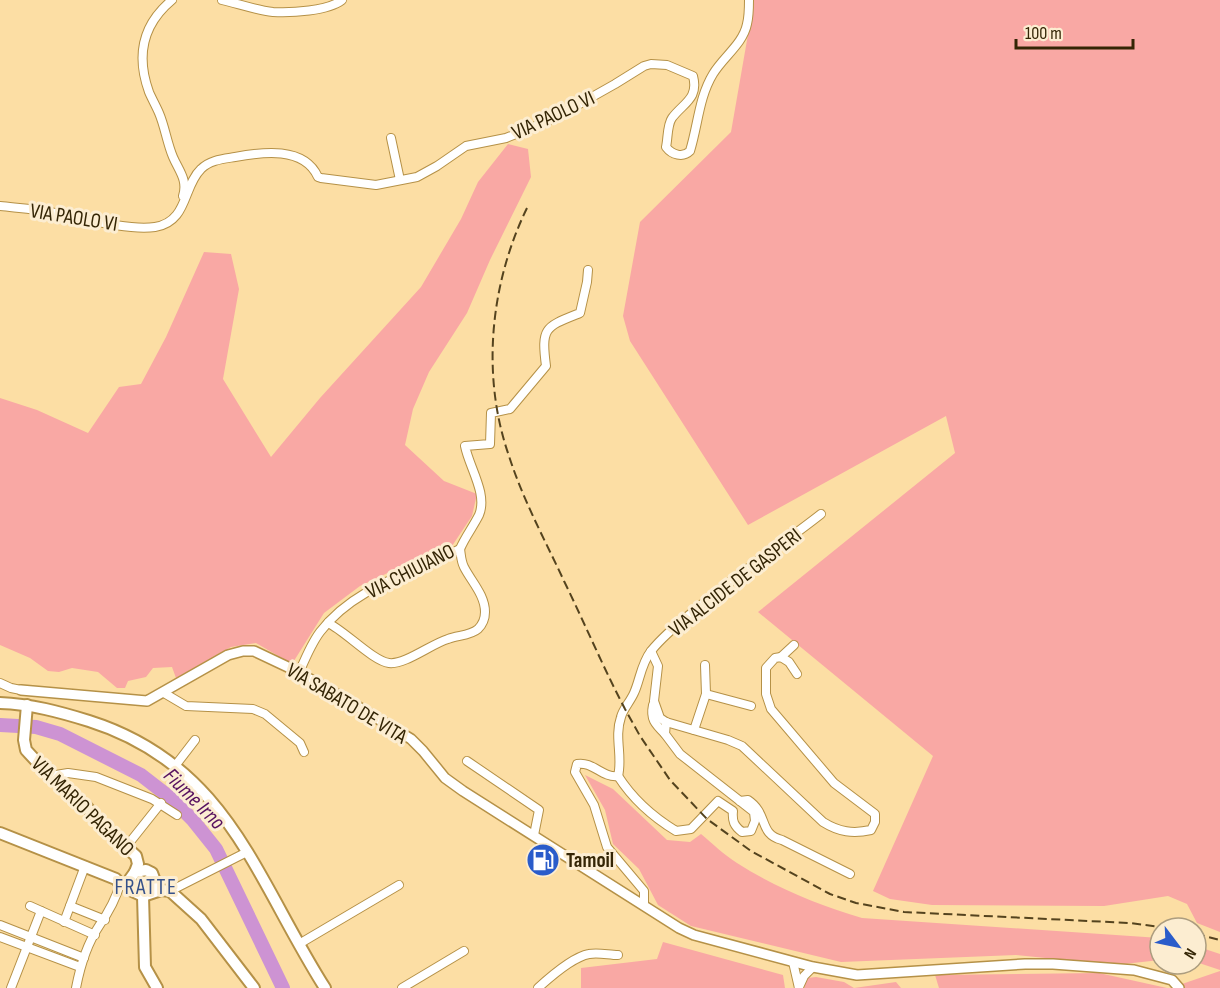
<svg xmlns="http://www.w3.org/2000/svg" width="1220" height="988" font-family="'Sofia Sans Condensed',sans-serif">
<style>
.green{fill:#f9a8a4}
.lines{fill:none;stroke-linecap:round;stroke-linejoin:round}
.river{stroke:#cd93d3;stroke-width:14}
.minor-casing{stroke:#b59147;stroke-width:10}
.tertiary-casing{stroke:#b59147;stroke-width:12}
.secondary-casing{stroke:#b59147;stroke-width:14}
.minor{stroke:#fff;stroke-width:8}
.tertiary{stroke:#fff;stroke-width:9}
.secondary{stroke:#fff;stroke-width:10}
.rail{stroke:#54431e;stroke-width:2;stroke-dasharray:9 4.5;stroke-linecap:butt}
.labels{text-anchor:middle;stroke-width:6;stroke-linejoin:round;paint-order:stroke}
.street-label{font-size:21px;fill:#342505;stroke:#fcedd1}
.poi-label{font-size:21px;font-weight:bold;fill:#342505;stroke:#fcedd1;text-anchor:start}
.water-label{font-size:22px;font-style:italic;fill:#57115f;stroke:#fcedd1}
.neighbourhood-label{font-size:22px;letter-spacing:1.5px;fill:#35518a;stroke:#fcedd1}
</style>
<rect width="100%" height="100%" fill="#fcdea4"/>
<g class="green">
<path d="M754,0H1220V932L1197,923L1187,904L1168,896L1104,906L932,905L890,899L873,891L933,756L758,612L955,453L946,416L748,525L630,341L623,316L640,222L731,132Z"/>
<path d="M508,144L528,149L531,177L490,260L467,313L429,372L413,409L405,445L444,481L477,494L472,516L448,552L411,562L360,586L324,613L292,664L256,643L231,647L176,678L172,667L153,668L146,677L128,681L125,688H117L98,672L72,668L59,672L48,671L30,658L0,645V398L37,410L88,433L119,387L141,384L166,337L204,252L231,254L239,289L223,379L271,457L320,398L421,287L461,219L478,182Z"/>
<path d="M585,775L613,789L667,840L690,842L701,834C712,843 724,855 737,863C776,888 818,905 862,918L1160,938V960L1115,965L1016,955L841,962L691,926L658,905L639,869L613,844L605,810Z"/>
<path d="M663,942L783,975L785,988H581V968L657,959Z"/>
<path d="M1196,946L1220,954V970L1196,962Z"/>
<path d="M1220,971V988H1183L1182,984Z"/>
<path d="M1099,973L1167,988H939L935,975Z"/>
<path d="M816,977L844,982L854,988L896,982L901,988H804L807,978Z"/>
</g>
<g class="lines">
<path class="river" d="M0,725L36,727L60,734L141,775L172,799L192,819L216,849L283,988"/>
<defs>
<g id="minor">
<path d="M172,0C142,25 136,56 149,92C152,99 156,106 159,113C165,127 167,143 173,157C179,171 188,180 183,196"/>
<path d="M222,0C239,4 256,10 273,12C291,13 328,11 342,0"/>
<path d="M391,138L400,180"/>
<path d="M0,206C18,208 37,209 55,213C81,218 129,231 155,227C188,222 183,186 201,169C210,160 223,159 235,157C262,152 304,146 318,177L321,178L376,185L417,177L437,166L466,146L506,138L553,119L615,84L644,66L651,64L667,65L693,76C699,99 683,103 672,118C667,125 668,139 666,147C672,155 683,158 690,151C698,125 699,97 713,74C723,57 743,44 747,24C749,16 749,8 749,0"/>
<path d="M328,623C345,631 373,661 389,663C405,665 431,644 448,639C457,635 470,636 478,629C482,625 485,618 485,612C485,595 471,581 464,567C461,561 461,555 460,549"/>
<path d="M651,651L658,666L654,701L660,718L666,722L728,740L742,746L823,822C839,832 853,834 871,830L875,822V814L834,783L771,709L766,694V668L775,658L781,657L789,662L797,674"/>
<path d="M781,657L794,645"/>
<path d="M299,673C305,659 311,644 320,632C354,587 412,573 460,549C465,537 473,527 479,515C488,494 469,467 465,446L490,444L491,413L510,409L546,366C541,327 545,327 580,313L587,282L588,270"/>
<path d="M0,683L11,688L21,690"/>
<path d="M164,693L186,706L253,709L265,714L300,743L304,752"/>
<path d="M706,694L751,706"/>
<path d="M653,705C650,719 655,724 665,734"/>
<path d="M694,730L706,694L705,665"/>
<path d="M467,761L539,810L534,835"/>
<path d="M175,766L195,740"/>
<path d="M50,776L68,773L96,777L152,799L177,815"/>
<path d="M618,776C632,798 653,817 676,831L691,829L718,801L733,811C732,821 734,826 742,832L751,831L755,821L754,812L680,754L665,734L666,722"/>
<path d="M740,801L748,800C769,814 758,834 782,840L850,874"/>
<path d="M126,847L161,803"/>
<path d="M170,891L247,852"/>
<path d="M644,905V891L607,847L594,805L575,772L577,764C593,761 602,778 618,776C623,757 614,737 621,717C623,709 630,702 634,693C640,680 641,664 651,651C663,636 679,623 694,611C734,576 779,547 821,514"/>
<path d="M30,906L95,935"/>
<path d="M70,906L105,920"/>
<path d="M64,922L85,866"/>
<path d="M0,925L84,958"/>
<path d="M0,937L80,967"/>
<path d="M299,944L399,885"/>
<path d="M793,962L799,988"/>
<path d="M799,987L804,976L813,967"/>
<path d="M11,988L41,911"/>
<path d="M76,988C80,967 87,944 99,926C108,913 116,899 120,884"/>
<path d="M402,988L464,951"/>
<path d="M538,988C550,977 573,957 589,954C598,952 609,955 618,955"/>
</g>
<path id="tertiary" d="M21,690L147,701L228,655L243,651H254L292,669L342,697L411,739L423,751L445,778L463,791L679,928L694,935L813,967L857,975L1025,964H1053L1134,970L1172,980L1179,988"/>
<g id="secondary">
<path d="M0,703C31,704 60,712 89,721C228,765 255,878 325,988"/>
<path d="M27,705L24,740L26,750L50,776L86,806L102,825L136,856L138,864L135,872"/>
<path d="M0,833L116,879L120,884H129"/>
<path d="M151,893L156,884L152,873L146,870L135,872L130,879L132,891L143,896L161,890L170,891L201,919L254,988"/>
<path d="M143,896L145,967L157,988"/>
</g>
</defs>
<use href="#minor" class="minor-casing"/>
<use href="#tertiary" class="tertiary-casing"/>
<use href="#secondary" class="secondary-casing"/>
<use href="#minor" class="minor"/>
<use href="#tertiary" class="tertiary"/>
<use href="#secondary" class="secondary"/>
<g class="rail">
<path d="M527,208C490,284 481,376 509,456C523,500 545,540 564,581C585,624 603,667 625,709L640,736L670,780L707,819L751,851L830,894L856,903L904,912L1130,923L1169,928"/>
<path d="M1196,934L1220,940"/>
</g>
</g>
<defs>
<symbol id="fuel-disc" viewBox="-11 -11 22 22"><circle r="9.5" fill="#2a5cca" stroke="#fcedd1"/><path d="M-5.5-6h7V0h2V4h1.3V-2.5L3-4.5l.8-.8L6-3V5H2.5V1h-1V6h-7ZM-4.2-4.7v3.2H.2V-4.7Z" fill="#fff"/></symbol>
</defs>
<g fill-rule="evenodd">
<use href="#fuel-disc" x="524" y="841" width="38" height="38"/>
</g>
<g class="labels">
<g class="street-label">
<text transform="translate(553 115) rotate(-25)" y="7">VIA PAOLO VI</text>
<text transform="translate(74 217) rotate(9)" y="7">VIA PAOLO VI</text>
<text transform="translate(410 571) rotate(-27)" y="7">VIA CHIUIANO</text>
<text transform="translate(735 582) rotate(-38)" y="7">VIA ALCIDE DE GASPERI</text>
<text transform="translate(347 703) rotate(31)" y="7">VIA SABATO DE VITA</text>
<text transform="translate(83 806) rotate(44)" y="7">VIA MARIO PAGANO</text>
</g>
<g class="poi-label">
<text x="566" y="867">Tamoil</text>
</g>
<g class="water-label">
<text transform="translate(195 798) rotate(45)" y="8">Fiume Irno</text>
</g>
<g class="neighbourhood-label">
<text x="146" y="894">FRATTE</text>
</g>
</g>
<g transform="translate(1178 946) rotate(122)"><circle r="28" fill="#fcedd1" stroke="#ac9d7f" stroke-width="1.5"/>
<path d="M0-4.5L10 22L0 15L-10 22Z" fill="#2a5cca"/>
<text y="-9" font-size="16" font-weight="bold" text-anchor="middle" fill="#342505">N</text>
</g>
<path d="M1016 39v9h117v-9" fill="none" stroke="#342505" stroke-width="3"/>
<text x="1025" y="39" font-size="18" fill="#342505" stroke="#fcedd1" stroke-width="4.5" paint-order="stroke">100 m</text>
</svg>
